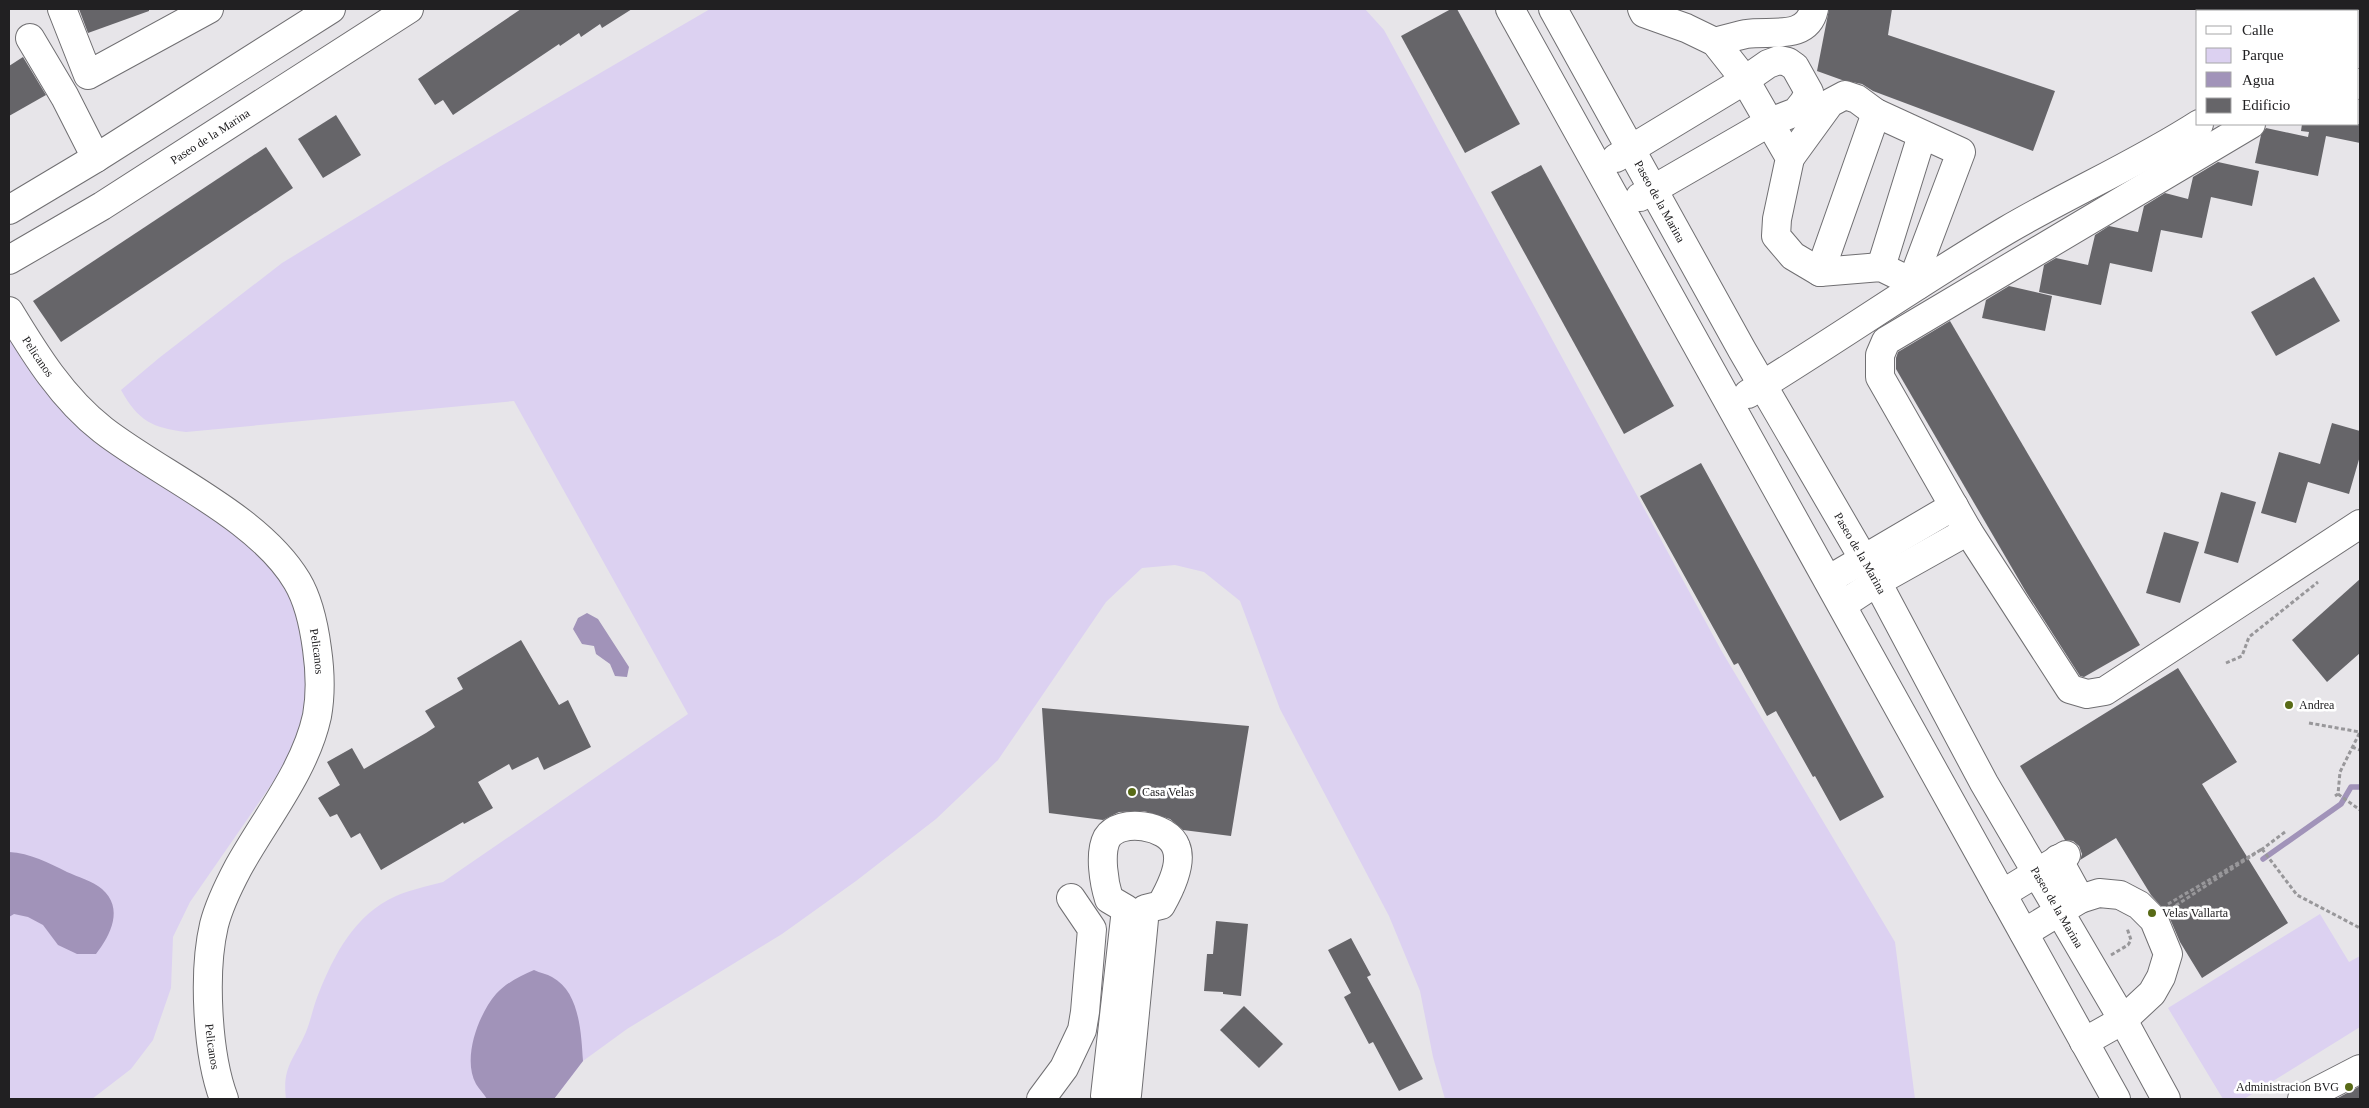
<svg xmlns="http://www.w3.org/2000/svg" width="2369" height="1108" font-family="'Times New Roman',serif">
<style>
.green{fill:#dcd1f1}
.water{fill:#a193b9}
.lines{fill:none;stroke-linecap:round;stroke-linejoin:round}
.stream{stroke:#a193b9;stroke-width:5.5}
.building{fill:#666569}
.minor-casing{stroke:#706f72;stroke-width:30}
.path{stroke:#98979a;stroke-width:3;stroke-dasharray:4 2.5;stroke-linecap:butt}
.minor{stroke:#fff;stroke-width:28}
.poi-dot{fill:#586a16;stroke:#fff;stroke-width:2}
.labels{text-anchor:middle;stroke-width:5;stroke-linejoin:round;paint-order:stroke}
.street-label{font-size:12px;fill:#212022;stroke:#fff}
.poi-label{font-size:12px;fill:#212022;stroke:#fff;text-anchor:start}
</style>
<rect width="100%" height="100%" fill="#e7e5e9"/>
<g class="green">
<path d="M710,9H1365L1384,30L1721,650L1895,942L1915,1099H1445L1433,1057L1420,991L1389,916L1280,709L1240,601L1204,572L1175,565L1142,568L1106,602L998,760L936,819L856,881L782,934L627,1029L583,1061L554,1099H286C282,1066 294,1060 306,1032C311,1020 313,1007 318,995C334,955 354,915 396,896C410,890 428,886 443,882L688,714L514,401L186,432C153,428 138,421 121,390L159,358L282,263L439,167Z"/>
<path d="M9,328L27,349L249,535L291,588L314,651V708L289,759L190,902L173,937L171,988L153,1040L131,1069L92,1099H9Z"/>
<path d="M2320,914L2349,962L2360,956V1027L2244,1099H2223L2168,1008Z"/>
</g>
<g class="water">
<path d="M587,613L598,619L629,667L627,677L615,676L610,664L596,654L594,646L582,644L573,629L578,618Z"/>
<path d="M9,852C30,853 49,863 67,872C78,877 93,881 102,889C124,908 111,935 96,954H77L58,945L43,925L28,917L14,914L9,917Z"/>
<path d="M534,970C540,973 547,974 552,977C580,992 581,1033 583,1061L554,1099H487C484,1094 479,1089 476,1084C462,1059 478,1015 496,994C506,983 520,976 534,970Z"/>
</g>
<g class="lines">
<path class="stream" d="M2263,859L2341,804L2351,787H2360"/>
</g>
<g class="building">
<path d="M79,9H149V11L88,33Z"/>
<path d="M521,9H632L602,28L600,24L581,37L579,33L560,46L559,44L453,115L443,100L435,105L418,79Z"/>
<path d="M1451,9H1457L1520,124L1465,153L1401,36Z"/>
<path d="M1829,9H1892L1888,35L2055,91L2033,151L1873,91L1862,84L1842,80L1817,71Z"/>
<path d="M23,57L46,95L9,116V66Z"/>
<path d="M336,115L361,155L323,178L298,139Z"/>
<path d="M2302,124H2360V143L2326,136L2318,176L2255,163L2261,135L2266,128L2308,137L2309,132L2301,131Z"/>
<path d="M266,147L293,188L61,342L33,301Z"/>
<path d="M2218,162L2259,171L2252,206L2211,197L2202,238L2161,230L2152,272L2110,263L2101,305L2039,292L2044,265L2056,258L2088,265L2095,235L2109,226L2138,232L2144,206L2165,193L2188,199L2193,177Z"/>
<path d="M1541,165L1674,406L1624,434L1491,192Z"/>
<path d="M2314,277L2340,321L2276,356L2251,312Z"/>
<path d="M2009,286L2052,296L2045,331L1982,318L1986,300Z"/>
<path d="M1950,321L2140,645L2084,677L2080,676L2026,592L1896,369V358L1898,352Z"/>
<path d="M2332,423L2360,431V456L2349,494L2308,482L2296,523L2261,513L2279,452L2320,464Z"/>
<path d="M1701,463L1884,797L1840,821L1815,776L1813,777L1776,711L1767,716L1738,663L1734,665L1640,496Z"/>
<path d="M2221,492L2256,502L2238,563L2204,553Z"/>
<path d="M2164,532L2199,542L2180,603L2146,593Z"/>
<path d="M2360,579V653L2327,682L2292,640Z"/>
<path d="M521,640L559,705L568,700L591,747L544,770L538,757L512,770L509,764L478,782L493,808L464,824L463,822L381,870L360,833L351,838L337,814L330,817L318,798L340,785L327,762L352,748L364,769L426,733L435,727L425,711L463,689L457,678Z"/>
<path d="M2178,668L2237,762L2202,784L2288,923L2202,978L2180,942L2168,914L2151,895L2116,838L2080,860L2082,854L2079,846L2073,841L2065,840L2020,766Z"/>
<path d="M1042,708L1249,726L1231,836L1183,830L1170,819L1144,811L1119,812L1103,820L1049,813Z"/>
<path d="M1216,921L1248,924L1241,996L1223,994V992L1204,991L1207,954H1213Z"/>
<path d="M1351,938L1371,975L1367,977L1423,1079L1399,1091L1373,1042L1369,1044L1344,997L1351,993L1328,950Z"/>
<path d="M1244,1006L1283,1044L1259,1068L1220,1030Z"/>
<path d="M2360,1086V1099H2336Z"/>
</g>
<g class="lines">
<defs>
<g id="minor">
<path d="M62,9L88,75L209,9"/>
<path d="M1510,9L2116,1099"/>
<path id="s1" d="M1553,9L1742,350L1877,582L1984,783L2123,1020L2166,1099"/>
<path d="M1642,9L1644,13L1686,28L1715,42L1745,80L1790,158L1777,219L1776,236L1793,256L1820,272L1881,267L1918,285"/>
<path d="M2219,9L2226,11"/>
<path d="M30,38L65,97L96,158"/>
<path d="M1715,42C1726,39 1736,36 1746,34C1770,30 1807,41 1814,9"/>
<path d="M2358,83L2360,85"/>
<path d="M2251,124L1886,341L1880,355V377L1968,531L2070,689L2087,694L2105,691L2360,524"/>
<path d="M1616,158L1745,80L1768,64L1779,60L1788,62L1795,67L1809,92L1804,102L1796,112L1770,122L1640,197"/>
<path d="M1790,158L1830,103L1845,95L1857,99L1876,113L1961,152L1912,282"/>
<path d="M9,210L96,158L331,9"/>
<path id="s2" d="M9,260L102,206L409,9"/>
<path d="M1881,267L1922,135"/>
<path d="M1820,272L1876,113"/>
<path id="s3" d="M9,311C35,354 62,398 103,430C161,475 259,517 297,581C309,601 314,626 317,649C320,670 321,694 317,716C305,771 265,819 238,868C229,885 219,905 214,925C203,972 207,1054 224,1099"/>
<path d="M1748,394C1835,341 1919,282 2007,230C2070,193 2137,164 2199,124"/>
<path d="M1828,580L1954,506"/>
<path d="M1842,605L1877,582L1968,531"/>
<path d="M2058,859L2080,899"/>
<path d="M2002,894L2066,855"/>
<path d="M2024,933L2080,899L2099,893L2120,895L2139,905L2154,920L2168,954L2161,977L2152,993L2123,1020L2084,1042"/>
<path d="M1105,1096L1126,909L1109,899C1104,883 1099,853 1107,838C1120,817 1168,825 1176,847C1183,864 1169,891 1161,905L1145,909L1127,1095"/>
<path d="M1041,1099L1064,1068L1082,1030L1085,1012L1092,929L1071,898"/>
<path d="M2302,1099L2360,1069"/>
</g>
</defs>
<use href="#minor" class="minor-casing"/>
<g class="path">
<path d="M2226,663L2242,656L2249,637L2318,582"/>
<path d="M2309,723L2360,732"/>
<path d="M2352,747L2360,750"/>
<path d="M2338,794L2360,810"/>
<path d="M2335,796L2338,794L2340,772L2360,732"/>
<path d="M2262,849L2297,895L2360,928"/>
<path d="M2261,850L2285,832"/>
<path d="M2168,904L2262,849L2172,908"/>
<path d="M2111,955L2128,945L2131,940L2127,928"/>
</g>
<use href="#minor" class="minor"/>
</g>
<g class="poi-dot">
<circle cx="2289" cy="705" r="5"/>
<circle cx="1132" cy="792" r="5"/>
<circle cx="2152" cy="913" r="5"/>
<circle cx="2349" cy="1087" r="5"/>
</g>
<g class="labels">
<g class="street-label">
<text dy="4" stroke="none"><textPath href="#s2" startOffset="236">Paseo de la Marina</textPath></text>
<text dy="4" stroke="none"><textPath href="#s1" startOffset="220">Paseo de la Marina</textPath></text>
<text dy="4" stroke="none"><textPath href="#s3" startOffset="54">Pelicanos</textPath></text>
<text dy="4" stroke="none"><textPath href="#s1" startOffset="625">Paseo de la Marina</textPath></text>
<text dy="4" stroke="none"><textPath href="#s3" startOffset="474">Pelicanos</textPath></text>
<text dy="4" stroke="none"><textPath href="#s1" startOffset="1030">Paseo de la Marina</textPath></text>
<text dy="4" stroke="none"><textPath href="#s3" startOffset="895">Pelicanos</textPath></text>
</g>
<g class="poi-label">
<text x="2299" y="709">Andrea</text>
<text x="1142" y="796">Casa Velas</text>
<text x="2162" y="917">Velas Vallarta</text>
<text x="2339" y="1091" text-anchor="end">Administracion BVG</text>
</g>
</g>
<rect width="2369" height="1108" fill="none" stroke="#212022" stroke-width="20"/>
<rect x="2196" y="10" width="162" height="115" fill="#ffffff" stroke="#a6a6a7"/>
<rect x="2206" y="26" width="25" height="8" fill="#ffffff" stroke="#a6a6a7"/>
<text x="2242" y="35" font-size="15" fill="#212022">Calle</text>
<rect x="2206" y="48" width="25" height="15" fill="#dcd1f1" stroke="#a6a6a7"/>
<text x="2242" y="60" font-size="15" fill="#212022">Parque</text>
<rect x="2206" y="72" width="25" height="15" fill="#a193b9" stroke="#a6a6a7"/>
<text x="2242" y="85" font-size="15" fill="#212022">Agua</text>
<rect x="2206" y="98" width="25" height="15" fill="#666569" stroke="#a6a6a7"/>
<text x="2242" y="110" font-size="15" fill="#212022">Edificio</text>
</svg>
